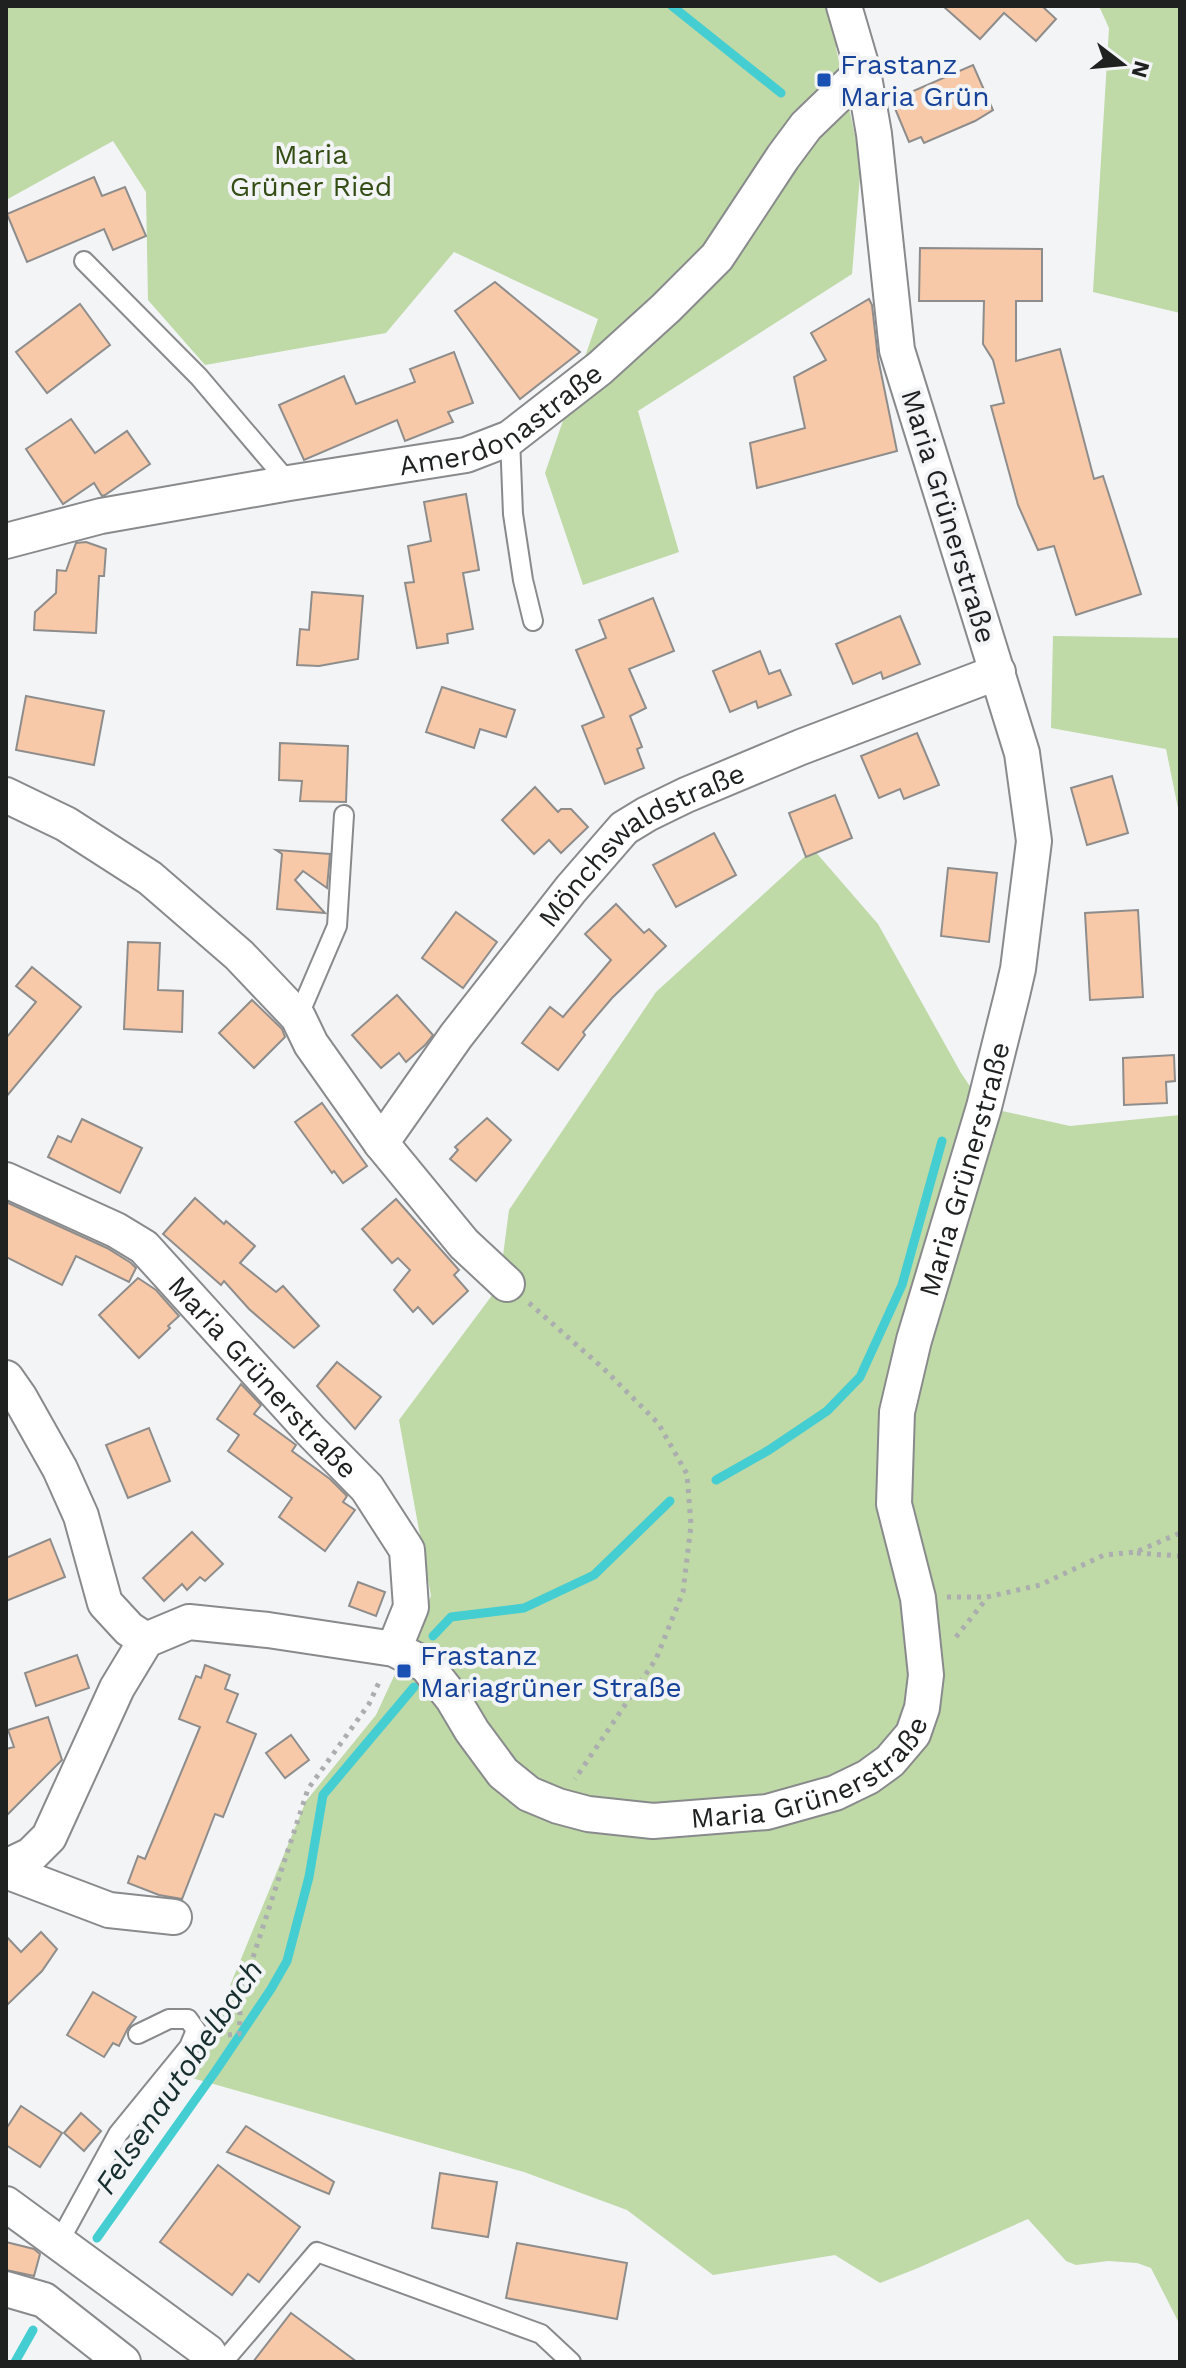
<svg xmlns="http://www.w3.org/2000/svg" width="1186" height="2368" font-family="'Work Sans',sans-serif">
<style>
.green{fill:#bfd9a7}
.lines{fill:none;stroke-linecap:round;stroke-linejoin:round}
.stream{stroke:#45ced2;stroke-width:9}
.building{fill:#f7c9a8;stroke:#8f8d8c;stroke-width:2}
.service-casing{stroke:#898a8c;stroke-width:22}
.minor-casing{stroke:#898a8c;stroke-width:38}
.path{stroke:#abadae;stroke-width:5;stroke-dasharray:4 6;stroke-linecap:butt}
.service{stroke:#fff;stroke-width:18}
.minor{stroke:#fff;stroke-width:34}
.transit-dot{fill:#1a4fb4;stroke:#f2f4f6;stroke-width:3}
.labels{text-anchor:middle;stroke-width:8;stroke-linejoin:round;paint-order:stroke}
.transit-label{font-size:28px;fill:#164399;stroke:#f2f4f6;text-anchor:start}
.park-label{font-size:28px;fill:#344d15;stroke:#f2f4f6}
.street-label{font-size:28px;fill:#1f2020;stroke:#f2f4f6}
.water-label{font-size:30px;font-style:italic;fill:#172e2f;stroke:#f2f4f6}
</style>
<rect width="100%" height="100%" fill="#f2f4f6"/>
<g class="green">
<path d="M6,6H832L838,41L836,48L861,163L852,274L638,411L679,552L583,585L545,473L598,319L454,252L386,333L205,365L148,300L146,192L113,141L6,200Z"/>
<path d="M1099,6H1180V313L1093,292L1109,28Z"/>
<path d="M1053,636L1180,638V818L1166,749L1051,728Z"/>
<path d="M813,849L878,924L961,1073L984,1107L1070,1126L1180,1115V2325L1151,2268L1137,2263L1108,2261L1076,2265L1066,2261L1028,2219L918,2268L880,2283L835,2255L713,2275L627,2210L524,2172L192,2078L306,1801L376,1715L431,1596L399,1420L499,1286L509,1210L656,992Z"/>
</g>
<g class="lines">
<g class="stream">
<path d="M672,6L781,93"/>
<path d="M716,1480L769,1450L827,1411L860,1377L902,1285L942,1141"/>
<path d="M433,1636L451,1617L524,1608L594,1575L670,1501"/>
<path d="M97,2238L215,2072L271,1989L287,1961L309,1877L323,1795L414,1687"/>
<path d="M15,2362L33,2330"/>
</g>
</g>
<g class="building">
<path d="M943,6H1042L1056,19L1036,41L1004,13L980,39Z"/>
<path d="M973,65L993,110L975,121L924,143L921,137L909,142L894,106L906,102L904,95Z"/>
<path d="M94,177L102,196L125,187L146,236L113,250L104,229L27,262L7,214Z"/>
<path d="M920,248L1042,249V301H1016V361L1060,349L1094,479L1103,476L1141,594L1076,615L1054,546L1038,550L1018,505L991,406L1004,403L993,360L983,344L984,301H919Z"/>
<path d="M495,282L580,352L520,399L455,311Z"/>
<path d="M869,299L872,305L878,358L897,451L757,488L750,443L805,428L794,377L826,360L811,333Z"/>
<path d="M80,304L110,345L47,393L16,352Z"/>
<path d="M454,352L473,403L448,412L453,422L405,441L397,420L304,460L279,405L344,376L356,404L415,382L410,369Z"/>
<path d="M71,419L95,453L127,431L150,464L105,495L102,496L94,483L63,504L26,449Z"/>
<path d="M466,494L479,570L463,573L473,629L447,634L448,643L417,648L405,583L414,582L408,546L431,541L424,502Z"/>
<path d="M86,542L106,549L104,576H99L96,633L34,630L35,612L56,593L57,570L66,571L76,543Z"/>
<path d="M312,592L363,596L358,659L319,666L297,665L300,629L309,630Z"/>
<path d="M653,598L674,651L629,669L646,708L630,716L642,747L637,749L644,768L605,784L582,726L604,717L576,650L606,638L599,620Z"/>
<path d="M900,616L920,664L883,679L881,672L853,684L836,644Z"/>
<path d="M760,651L769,674L780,670L791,695L758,708L756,701L730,712L713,671Z"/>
<path d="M442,687L515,710L506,737L480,729L474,748L426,732Z"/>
<path d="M26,696L104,711L94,765L16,750Z"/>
<path d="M917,733L939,785L904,799L900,789L879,798L861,756Z"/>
<path d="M280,743L348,746L346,802L300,801L302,781L279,780Z"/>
<path d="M1112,776L1128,833L1087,845L1071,788Z"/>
<path d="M535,787L558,812L561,809H571L588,827L561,853L549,840L534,854L502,820Z"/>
<path d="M835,795L852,838L806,857L789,813Z"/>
<path d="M714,833L736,875L676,907L653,865Z"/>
<path d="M276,850L330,854L327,888L303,871L295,880L325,913L277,909L282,854Z"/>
<path d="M948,868L997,873L989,942L941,936Z"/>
<path d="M616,904L644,933L649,929L666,946L612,998L583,1032L585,1035L558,1070L522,1043L550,1007L563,1017L611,960L585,934Z"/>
<path d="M1138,910L1143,997L1090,1000L1085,913Z"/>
<path d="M456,912L497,942L463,988L422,958Z"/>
<path d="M128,942L160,943L158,990L183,991L182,1032L124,1029Z"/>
<path d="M32,967L81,1007L6,1097V1038L36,1002L16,986Z"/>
<path d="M397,995L433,1035L425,1045L406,1062L399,1053L381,1068L352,1035Z"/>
<path d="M252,1000L282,1029L285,1037L254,1068L219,1033Z"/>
<path d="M1174,1055L1175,1081L1166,1082L1167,1103L1124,1105L1123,1058Z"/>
<path d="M322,1103L367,1166L343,1183L334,1171L332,1173L295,1122Z"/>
<path d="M487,1118L511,1140L476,1181L450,1159L458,1150L455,1147Z"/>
<path d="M82,1119L142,1148L120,1193L48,1157L58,1136L71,1142Z"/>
<path d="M195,1198L224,1224L226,1221L255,1246L240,1263L276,1292L283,1286L319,1326L294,1348L249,1309L224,1281L221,1285L163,1234Z"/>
<path d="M396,1199L459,1270L454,1275L468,1291L433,1324L418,1307L413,1312L394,1290L410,1270L398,1258L392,1263L362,1229Z"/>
<path d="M6,1202L107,1248L131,1263L136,1268L129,1282L76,1256L62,1285L6,1257Z"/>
<path d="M138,1278L156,1290L179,1316L168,1326L170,1328L139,1358L99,1315Z"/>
<path d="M337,1362L381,1397L355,1429L317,1386Z"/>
<path d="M241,1384L261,1405L254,1414L296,1445L292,1451L330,1479L347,1496L343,1502L355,1510L325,1551L279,1517L292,1498L228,1451L239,1435L217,1419Z"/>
<path d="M149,1428L170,1481L128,1498L106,1445Z"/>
<path d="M192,1532L223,1564L205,1581L200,1577L187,1590L182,1584L164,1601L143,1578Z"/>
<path d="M50,1539L65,1577L6,1601V1558Z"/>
<path d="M358,1582L385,1592L376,1616L349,1606Z"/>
<path d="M77,1655L89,1688L36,1706L25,1673Z"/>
<path d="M205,1665L230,1675L225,1689L238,1694L227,1722L256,1734L223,1817L215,1814L182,1899L159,1895L128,1883L138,1856L145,1859L200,1727L179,1719L196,1676L201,1678Z"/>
<path d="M48,1717L62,1760L6,1816V1749L14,1747L8,1730Z"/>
<path d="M291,1735L309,1760L285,1778L266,1753Z"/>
<path d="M41,1932L57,1949L42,1971L6,2006V1936L21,1952Z"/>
<path d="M93,1992L136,2017L128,2028L119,2046L113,2043L104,2057L67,2035Z"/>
<path d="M21,2106L62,2133L40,2167L6,2145V2129Z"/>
<path d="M81,2113L101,2131L84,2151L64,2133Z"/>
<path d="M246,2126L334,2182L329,2194L227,2152Z"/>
<path d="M218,2165L300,2227L259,2282L248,2274L232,2295L160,2242Z"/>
<path d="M440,2173L497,2182L488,2237L432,2228Z"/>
<path d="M6,2242L34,2249L40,2254L34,2276L6,2270Z"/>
<path d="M517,2243L627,2263L617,2319L506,2298Z"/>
<path d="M291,2313L357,2362H253Z"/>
</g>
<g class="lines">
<defs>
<g id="service">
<path d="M84,261L199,377L289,483"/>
<path d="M510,438L513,514L523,580L533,621"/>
<path d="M298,1017L337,926L344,815"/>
<path d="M59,2242L118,2134L189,2047L196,2030L188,2019H169L138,2034"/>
<path d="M223,2362L317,2252L541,2334L571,2362"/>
</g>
<g id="minor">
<path id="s1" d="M6,541L101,516L289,483L466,455L510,438L600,368L666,308L717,257L783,157L806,126L863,71"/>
<path d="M6,795L66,824L150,878L239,955L298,1017L311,1044L381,1143L464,1244L507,1284"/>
<path id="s2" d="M381,1143L456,1036L571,889L624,828L647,814L686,795L801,747L998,672"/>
<path id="s3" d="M6,1180L116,1230L144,1247L311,1431L367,1488L407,1550L411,1607L394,1649"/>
<path d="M6,1378L20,1398L60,1469L81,1516L105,1603L129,1629L146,1640"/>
<path id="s4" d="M6,1867L31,1855L49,1837L117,1688L146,1640L189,1622L268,1630L394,1649L426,1665L453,1699L472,1731L503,1773L529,1794L558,1806L588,1814L653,1821L767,1812L835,1793L868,1777L890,1761L913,1734L922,1708L926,1675L918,1598L894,1504L897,1412L914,1340L984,1107L1012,995L1018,969L1034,841L1022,753L897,350L874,134L863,71L844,6"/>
<path d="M6,1871L109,1910L174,1917"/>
<path d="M6,2204L208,2352L214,2362"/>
<path d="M6,2289L44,2300L123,2362"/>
</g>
</defs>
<use href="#service" class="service-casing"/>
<use href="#minor" class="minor-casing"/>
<g class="path">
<path d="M529,1303L604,1369L658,1423L687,1474L691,1525L683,1592L656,1659L575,1779"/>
<path d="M1137,1553L1180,1556"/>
<path d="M947,1597H987L1040,1585L1104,1555L1136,1552L1180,1533"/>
<path d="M956,1637L987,1598"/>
<path d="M217,2021L224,2024L227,2035L239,2034L241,1994L308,1789L369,1704L380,1680"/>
</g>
<use href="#service" class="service"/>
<use href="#minor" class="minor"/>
</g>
<g class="transit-dot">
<rect x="816" y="72" width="16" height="16" rx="4"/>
<rect x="396" y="1663" width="16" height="16" rx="4"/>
</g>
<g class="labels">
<g class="transit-label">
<text x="840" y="74">Frastanz<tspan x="840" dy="32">Maria Grün</tspan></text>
<text x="420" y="1665">Frastanz<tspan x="420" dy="32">Mariagrüner Straße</tspan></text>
</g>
<g class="park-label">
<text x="311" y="164">Maria<tspan x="311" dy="32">Grüner Ried</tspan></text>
</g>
<g class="street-label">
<text dy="10" stroke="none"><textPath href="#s1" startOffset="514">Amerdonastraße</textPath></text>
<text transform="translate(949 516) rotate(73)" y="10">Maria Grünerstraße</text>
<text dy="10" stroke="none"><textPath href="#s2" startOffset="402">Mönchswaldstraße</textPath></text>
<text dy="10" stroke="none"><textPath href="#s4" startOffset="1720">Maria Grünerstraße</textPath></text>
<text dy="10" stroke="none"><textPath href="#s3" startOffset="330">Maria Grünerstraße</textPath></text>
<text dy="10" stroke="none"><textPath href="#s4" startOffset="1026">Maria Grünerstraße</textPath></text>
</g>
<g class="water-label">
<text transform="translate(179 2077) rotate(-56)" y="10">Felsenautobelbach</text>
</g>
</g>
<rect width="1186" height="2368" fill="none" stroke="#1f2020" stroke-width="16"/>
<g transform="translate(1122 64) rotate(106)" stroke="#f2f4f6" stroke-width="6" paint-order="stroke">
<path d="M0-6L14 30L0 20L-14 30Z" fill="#1f2020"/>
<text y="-12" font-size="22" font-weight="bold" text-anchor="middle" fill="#1f2020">N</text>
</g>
</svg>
